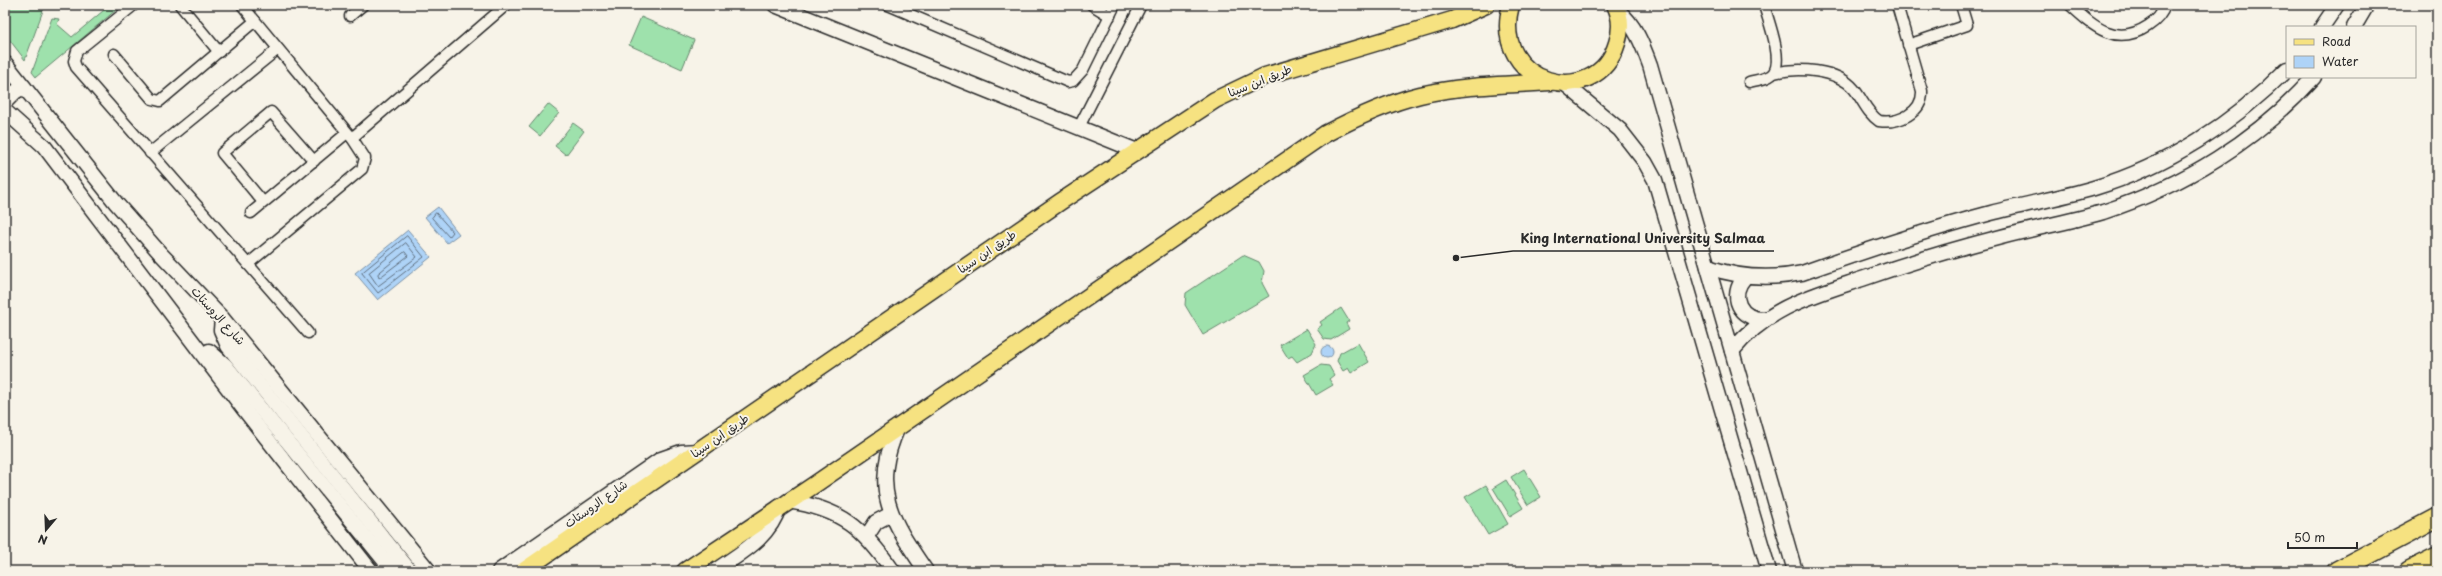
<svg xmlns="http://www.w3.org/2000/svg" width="2442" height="576" font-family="'Playpen Sans','Playpen Sans Arabic',sans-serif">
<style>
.grass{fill:#9ee1ac;stroke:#64866c}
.water{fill:#aed3f7;stroke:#7a90a5}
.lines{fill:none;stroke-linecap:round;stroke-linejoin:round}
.shore{stroke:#5f6e7d;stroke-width:1}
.street-casing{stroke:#2b2b2b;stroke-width:13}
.secondary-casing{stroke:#2b2b2b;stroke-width:17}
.primary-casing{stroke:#2b2b2b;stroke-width:19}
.highway-casing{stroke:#2b2b2b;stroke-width:22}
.street{stroke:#f7f3e8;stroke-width:10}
.secondary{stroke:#f7f3e8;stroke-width:14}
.primary{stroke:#f6e281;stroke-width:16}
.highway{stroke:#f6e281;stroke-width:19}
.labels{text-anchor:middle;stroke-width:4;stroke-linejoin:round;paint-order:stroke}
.street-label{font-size:12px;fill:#2b2b2b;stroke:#f7f3e8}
.leader{fill:none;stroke:#2b2b2b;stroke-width:1.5}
.callout-dot{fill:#2b2b2b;stroke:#f7f3e8;stroke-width:1.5}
.callout-label{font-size:13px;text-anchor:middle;font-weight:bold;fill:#2b2b2b;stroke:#f7f3e8;stroke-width:4;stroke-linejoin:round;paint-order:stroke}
</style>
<rect width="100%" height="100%" fill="#f7f3e8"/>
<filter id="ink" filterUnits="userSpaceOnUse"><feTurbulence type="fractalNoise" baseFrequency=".025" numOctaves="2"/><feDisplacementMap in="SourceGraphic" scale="8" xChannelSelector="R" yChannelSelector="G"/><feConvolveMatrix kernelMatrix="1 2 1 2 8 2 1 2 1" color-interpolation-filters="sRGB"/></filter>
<g filter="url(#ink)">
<g class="grass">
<path d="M5,5H45L25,60L5,34Z"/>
<path d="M110,5H122L36,77L32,72L52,18L59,19L57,24L72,37Z"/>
<path d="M641,17L694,40L682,69L629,45Z"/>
<path d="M548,104L559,113L540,136L529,127Z"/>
<path d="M573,123L584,131L566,155L555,146Z"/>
<path d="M1243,255L1259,262L1264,271L1262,283L1269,296L1203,335L1185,305L1186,293Z"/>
<path d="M1341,308L1349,321L1346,323L1349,329L1331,340L1324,339L1317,329L1322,325L1320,322Z"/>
<path d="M1307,329L1316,344L1312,353L1297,362L1292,356L1288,358L1280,345Z"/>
<path d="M1358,343L1369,362L1351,373L1348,368L1343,371L1337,361L1340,353Z"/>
<path d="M1321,365L1329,366L1334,375L1329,379L1333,385L1316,395L1304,375Z"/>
<path d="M1524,469L1541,497L1528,505L1511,477Z"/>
<path d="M1506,480L1523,508L1510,516L1493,488Z"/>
<path d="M1486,485L1508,524L1488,535L1465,497Z"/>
</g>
<g class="water">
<path d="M438,207L459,234L447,243L425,217Z"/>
<path d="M408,230L431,257L378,300L355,273Z"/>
<circle cx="1327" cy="352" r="6"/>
</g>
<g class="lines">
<g class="shore">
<path d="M436,213L453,232L449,237L432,218Z"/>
<path d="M407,236L424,257L378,293L362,273Z"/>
<path d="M406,243L417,257L378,286L369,273Z"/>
<path d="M405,252L408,256L379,278L378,274Z"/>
</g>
<defs>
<g id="street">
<path d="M134,5L77,51L74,61L76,67L308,333"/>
<path d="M180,5L219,52"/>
<path d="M242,5L352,138L365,158L362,169L248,264"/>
<path d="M888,5L1068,82L1073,81L1083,70L1115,5"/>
<path d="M1092,5L1110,16"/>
<path d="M2070,5C2094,27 2116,47 2148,26C2156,21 2162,15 2165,5"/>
<path d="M350,16L363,5"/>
<path d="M1908,45L1967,25L1961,5"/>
<path d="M114,54L152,99L160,101L255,21"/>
<path d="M1774,73C1798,67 1837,69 1854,89C1863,100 1867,113 1879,121C1898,124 1923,113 1922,91L1897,5"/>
<path d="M1749,82C1756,80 1770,79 1774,72C1783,58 1768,20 1764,5"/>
<path d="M1079,127L1141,5"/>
<path d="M352,138L506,5"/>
<path d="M150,153L278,49"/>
<path d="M263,202L222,153L271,112L314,161"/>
<path d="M251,213L347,133"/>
</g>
<g id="secondary">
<path d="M775,5L1137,151"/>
<path d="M1618,11C1635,24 1643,46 1650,65L1795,571"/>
<path d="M2322,27L2337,5"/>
<path d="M2354,27L2367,5"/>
<path d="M5,63L116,203L160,253L222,318L429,571"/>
<path d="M1564,83L1620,130L1645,162L1655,180L1769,571"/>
<path d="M5,102L15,92L24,87"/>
<path d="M5,111L44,146L243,408L371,571"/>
<path d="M1708,267C1740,278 1769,280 1802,273C1864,251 1927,230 1991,213C2025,204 2060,198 2094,188C2167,166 2234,123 2287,69"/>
<path d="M1745,277C1728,296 1740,320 1765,319"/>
<path d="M222,318L221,330L228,346L410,571"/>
<path d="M209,351L225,365L393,571"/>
<path d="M1732,351C1768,307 1811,296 1862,279C1908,263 1954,249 2001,237C2035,228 2069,222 2103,212C2183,186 2258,140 2314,77"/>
<path d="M898,427C870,489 891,520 926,571"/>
<path d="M788,501C842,509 863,528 893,571"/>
<path d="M867,536L876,522L891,514"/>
<path d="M499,571L661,459L681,452L699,451"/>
<path d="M715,571C740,553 769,539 779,507"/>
</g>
<g id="primary">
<path d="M1511,5C1489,86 1597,112 1617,43C1621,31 1621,17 1615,5"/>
<path d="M523,571L1060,202L1215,100L1265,76L1452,20L1486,5"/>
<path d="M685,571L814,485L1325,134C1355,118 1387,103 1420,95C1463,85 1507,85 1551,82"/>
</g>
<g id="highway">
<path d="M2337,571L2437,518"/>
<path d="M2409,571L2437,557"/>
</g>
</defs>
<use href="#street" class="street-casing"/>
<use href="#secondary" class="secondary-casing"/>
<use href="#primary" class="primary-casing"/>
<use href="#highway" class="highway-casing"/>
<use href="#street" class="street"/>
<use href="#secondary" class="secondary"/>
<use href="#primary" class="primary"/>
<use href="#highway" class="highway"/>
</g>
</g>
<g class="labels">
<g class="street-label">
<text transform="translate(1260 81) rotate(-22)" y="4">طريق ابن سينا</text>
<text transform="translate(987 252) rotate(-34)" y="4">طريق ابن سينا</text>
<text transform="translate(218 316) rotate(48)" y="4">شارع الروستات</text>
<text transform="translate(720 436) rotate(-35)" y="4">طريق ابن سينا</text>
<text transform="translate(596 504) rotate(-35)" y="4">شارع الروستات</text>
</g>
</g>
<path class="leader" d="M1456 258L1513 251H1774"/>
<circle class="callout-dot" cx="1456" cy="258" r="4"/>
<g class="callout-label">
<text x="1643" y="243">King International University Salmaa</text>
</g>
<rect width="2442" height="576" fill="none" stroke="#f7f3e8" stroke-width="20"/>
<rect x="10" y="10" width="2422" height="556" fill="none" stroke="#2b2b2b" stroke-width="1.5" filter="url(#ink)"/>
<rect x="2286" y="26" width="130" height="52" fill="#f7f3e8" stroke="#a5a39c"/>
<rect x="2294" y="39" width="20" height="6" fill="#f6e281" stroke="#a5a39c"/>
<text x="2322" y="46" font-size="12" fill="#2b2b2b">Road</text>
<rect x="2294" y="56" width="20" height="12" fill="#aed3f7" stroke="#a5a39c"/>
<text x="2322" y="66" font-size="12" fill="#2b2b2b">Water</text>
<g transform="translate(46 530) rotate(199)" stroke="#f7f3e8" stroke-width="3" paint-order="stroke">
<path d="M0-3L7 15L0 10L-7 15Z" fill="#2b2b2b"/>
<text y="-6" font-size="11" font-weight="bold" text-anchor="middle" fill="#2b2b2b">N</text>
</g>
<path d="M2288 542v6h69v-6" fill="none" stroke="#2b2b2b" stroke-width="2"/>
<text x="2294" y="542" font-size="12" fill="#2b2b2b" stroke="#f7f3e8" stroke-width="3" paint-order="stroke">50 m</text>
</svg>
